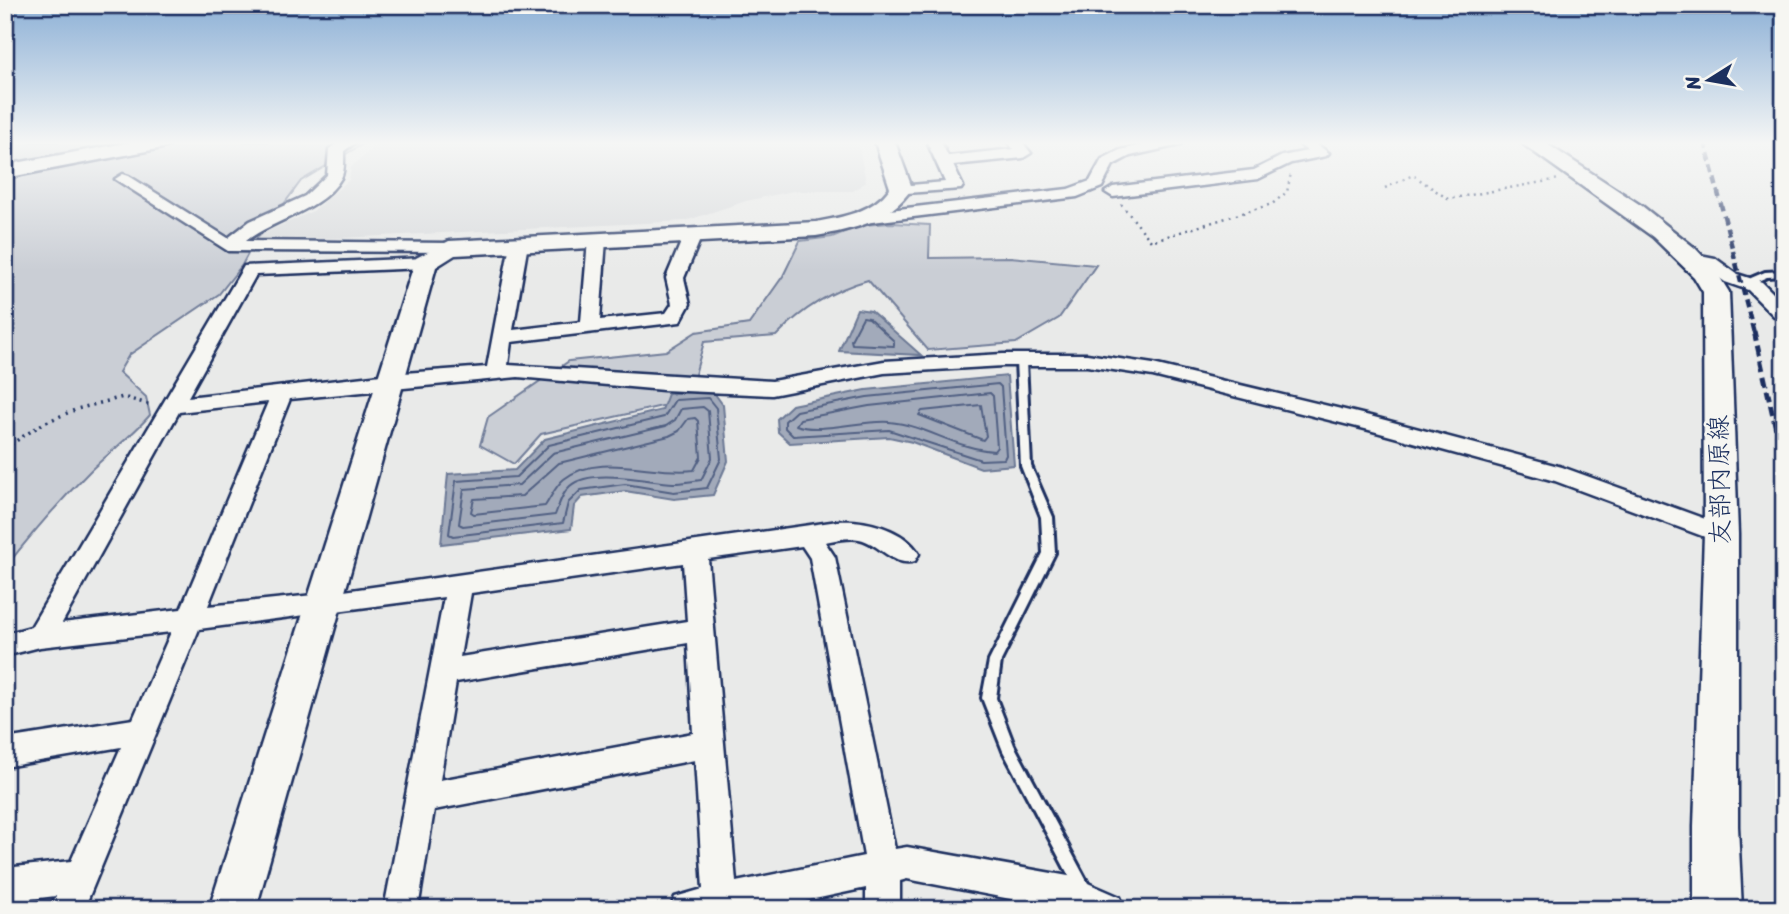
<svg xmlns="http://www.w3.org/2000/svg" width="1789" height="914" font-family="Sriracha,'Klee One',sans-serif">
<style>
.built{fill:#dadcde}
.green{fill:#caced5;stroke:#727e9a;stroke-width:2}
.water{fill:#a2aaba;stroke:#6c7995;stroke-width:2}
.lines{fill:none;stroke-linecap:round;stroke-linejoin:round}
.shore{stroke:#516083;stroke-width:2}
.lane-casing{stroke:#1b2f5e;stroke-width:6}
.street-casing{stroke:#1b2f5e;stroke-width:5}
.secondary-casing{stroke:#1b2f5e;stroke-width:5}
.path-far1{stroke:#1b2f5e;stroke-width:2.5;stroke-dasharray:2 4.5;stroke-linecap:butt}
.path{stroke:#1b2f5e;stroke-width:3.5;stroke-dasharray:2 5;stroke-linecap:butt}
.lane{fill:#f6f6f2;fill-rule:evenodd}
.street{fill:#f6f6f2;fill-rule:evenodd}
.secondary{fill:#f6f6f2;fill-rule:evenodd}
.rail-far1{stroke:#1b2f5e;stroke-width:4.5;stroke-dasharray:8 4.5;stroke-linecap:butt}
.rail{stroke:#1b2f5e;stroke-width:5;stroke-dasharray:10 5;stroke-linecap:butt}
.labels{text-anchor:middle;stroke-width:5;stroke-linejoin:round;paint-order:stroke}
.street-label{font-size:26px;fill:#1b2f5e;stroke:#f6f6f2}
</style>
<rect width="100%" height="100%" fill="#e9eae9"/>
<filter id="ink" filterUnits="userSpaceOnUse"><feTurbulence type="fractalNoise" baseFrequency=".0143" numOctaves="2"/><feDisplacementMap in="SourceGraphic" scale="14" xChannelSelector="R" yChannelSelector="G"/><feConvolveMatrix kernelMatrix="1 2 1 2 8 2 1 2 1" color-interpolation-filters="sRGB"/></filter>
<g filter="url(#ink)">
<path class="built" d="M380,142H858L866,182L853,191H793L746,201L685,221L261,242L255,237L313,211L349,180L351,167Z"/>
<g class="green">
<path d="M5,142H366L301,181L281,208L277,220L256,239L242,265L219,294L129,355L119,372L146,397L150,415C132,436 111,451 91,470C60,501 32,533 5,568Z"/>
<path d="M892,223L930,225L929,258L1010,257L1096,265L1059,318L1016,343L928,350L868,280C832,290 802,309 776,336L704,342L688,400L541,434L514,464L480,445L488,417L569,361L666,351L696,332L749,324L783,276L800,241L832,237L862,225Z"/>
</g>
<g class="water">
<path d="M857,309L871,311L921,355L839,351Z"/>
<path d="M1007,376L1014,465L981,468L912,442L889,437L790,443L778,432L777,419L792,405L866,390Z"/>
<path d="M712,390L723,405L728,461L713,495L674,499L625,491L582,497L574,506L571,529L441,544L448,474L515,470L545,439L662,410L668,394Z"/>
</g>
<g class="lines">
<g class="shore">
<path d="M863,317L869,318L894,341V346L852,344L851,340Z"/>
<path d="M998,384L1001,387L1006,455L1004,459L981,460L889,430L793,436L785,428V421L796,411L867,397Z"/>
<path d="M990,393L993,396L997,447L994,451C956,449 926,425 889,422C862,420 819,434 796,425L800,419L869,406Z"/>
<path d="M708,398L716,408L721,459L707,488L674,492L625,484L581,490L568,503L563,523L453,536L449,534L456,481L516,477L549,445L664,417L675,400Z"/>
<path d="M981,405L986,436L983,440L919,415L922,411Z"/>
<path d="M703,407L708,411L712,458L701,480C692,481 682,483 673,483C649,482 591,467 570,486C562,493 559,505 555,515L463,526L459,524L464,489L519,485L553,453L666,426L675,420L681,409Z"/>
<path d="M695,418L698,421L701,457L694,470C655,476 599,451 564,479C556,485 551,497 545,506L474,514L471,512L474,499L522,496L559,463L669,436L679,431L688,419Z"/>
</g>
<defs>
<g id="lane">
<path d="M1784,271V276L1767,277L1758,281V288H1752L1750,280L1751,278L1765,272Z"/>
<path d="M1021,358L1026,361L1031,466L1053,517L1055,553L1001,661L996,698L1014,745L1089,885L1092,890L1089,895L1084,898L1079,895L1003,751L982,698L989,661L1043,553L1041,517L1021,466L1016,361Z"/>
</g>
<g id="street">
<path d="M339,142H356L344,151C344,159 345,171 341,178C322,211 274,219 246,241L449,243L455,244L458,248L455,252L228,251L115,179L123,174L129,176L228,238L250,221L305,196L327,175L329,149Z"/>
<path d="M927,142H941L948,156L1013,149L1008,142H1022L1031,153L1023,158L953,165L963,186L961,189L893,194L891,191L893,188L899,186L945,182Z"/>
<path d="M1156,142H1182L1180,145L1130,156L1113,165L1102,187L1077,197L864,223L856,218L864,213L1068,189L1090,181L1102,159L1120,150Z"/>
<path d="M1297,142H1314L1329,153L1326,156L1291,163L1258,179L1113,197L1105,192L1113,187L1254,170L1282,156L1307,151Z"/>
<path d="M693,230L702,235L684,278L690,304L680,322L511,342L508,365L772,381L884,361L1003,354H1087L1153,364L1370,416L1562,467L1730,528L1733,534L1730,540L1721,543L1555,481L1369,430L1153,376L1087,366H1003L884,373L772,395L663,390L518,377L290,399L208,606L323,594L838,521C864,519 905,529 919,554L915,561C893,568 880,543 859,539C848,537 836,540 825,542L835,557L895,849L907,847L1074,877L1120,897L1125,909H1063L907,879L900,881V909H866V888L768,909H670L675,897L703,889L695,760L434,810L418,909H384L444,597L199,629L84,909H50L56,896L5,902V868L71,861L121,747L5,767V739L133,719L171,632L40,647L5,656V634L31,627L244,266L425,258L434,263L425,268L256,275L188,397L390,374L487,367L510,244L519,239L528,244L513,330L581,322L588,240L597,235L606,240L600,320L666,313L672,304L666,278L684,235ZM268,402L181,609L62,623L179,412ZM802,546L810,558L864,856L736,882L708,559ZM683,563L687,621L460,657L471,593ZM688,643L693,733L440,780L456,682Z"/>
<path d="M1695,254L1715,258L1737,274L1762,282L1784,304V321L1777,319L1748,290L1725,282L1703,266L1689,263L1686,259L1689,255Z"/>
</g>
<g id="secondary">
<path d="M131,142H172L169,146L162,148L5,178V165Z"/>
<path d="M875,142H895L912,188C889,222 855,229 816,236L455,255L436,267L256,909H209L416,258L449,241L816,222C843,217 873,212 890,188Z"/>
<path d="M1520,142H1544L1642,206L1695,248L1714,268L1729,292L1738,534V826L1742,909H1694V826L1704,534L1703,292L1694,277L1653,237Z"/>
</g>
</defs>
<use href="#lane" class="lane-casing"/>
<use href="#street" class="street-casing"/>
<use href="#secondary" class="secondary-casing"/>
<g class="path-far1">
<path d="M1385,188L1413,175L1448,199L1559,179"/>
<path d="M1121,204L1151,241L1272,204L1287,192L1291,173"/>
</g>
<path class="path" d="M5,448L44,423L77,409L123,397L151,405"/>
<use href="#lane" class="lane"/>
<use href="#street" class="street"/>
<use href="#secondary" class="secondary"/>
<path class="rail-far1" d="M1705,142L1754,333"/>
<path class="rail" d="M1754,331L1784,465"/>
</g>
</g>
<linearGradient id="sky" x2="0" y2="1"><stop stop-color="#8cb0d6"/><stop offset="0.53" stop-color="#f5f6f5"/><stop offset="1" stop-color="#f5f6f5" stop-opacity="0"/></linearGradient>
<rect width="1789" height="270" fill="url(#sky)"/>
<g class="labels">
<g class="street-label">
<text transform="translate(1719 480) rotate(-91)" y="9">友部内原線</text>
</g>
</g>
<rect width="1789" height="914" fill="none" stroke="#f6f6f2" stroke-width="28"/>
<rect x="14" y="14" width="1761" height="886" fill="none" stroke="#1b2f5e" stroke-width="2.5" filter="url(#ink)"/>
<g transform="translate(1709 80) rotate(259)" stroke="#f6f6f2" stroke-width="5" paint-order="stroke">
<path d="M0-5L12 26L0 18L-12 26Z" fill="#1b2f5e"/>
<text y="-10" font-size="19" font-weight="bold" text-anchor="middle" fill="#1b2f5e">N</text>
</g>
</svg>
